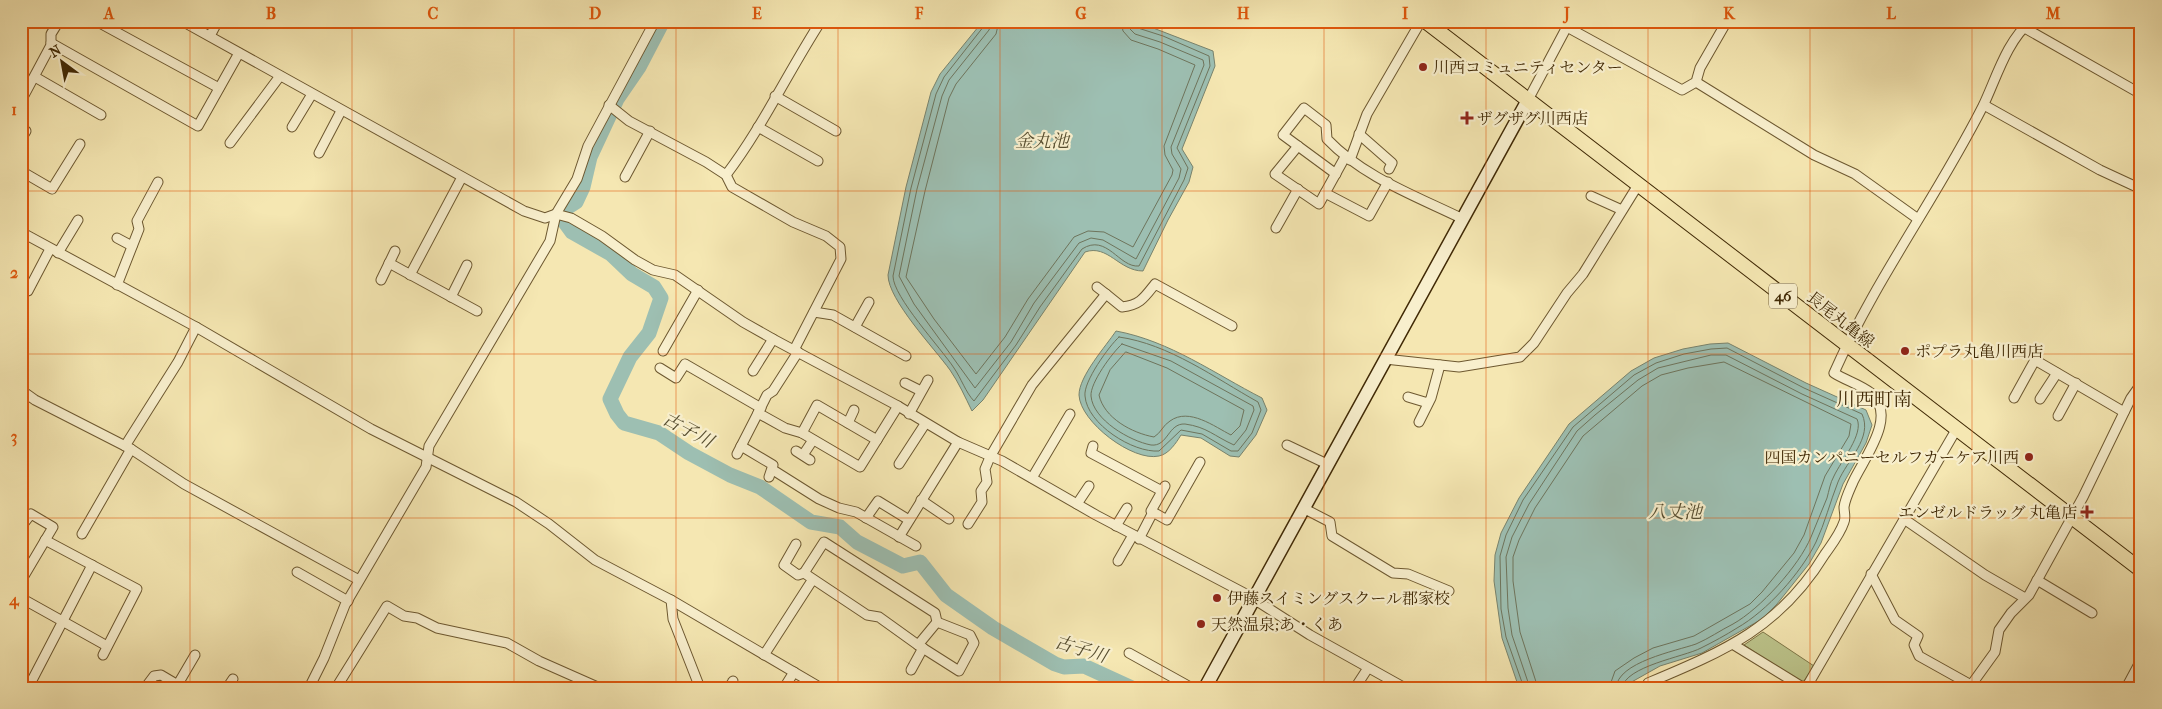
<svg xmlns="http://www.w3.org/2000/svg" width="2162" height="709" font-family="'IM FELL French Canon','Noto Serif JP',serif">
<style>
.green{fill:#bdc58c;stroke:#7e7748}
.water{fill:#9dbfb2;stroke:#78836d}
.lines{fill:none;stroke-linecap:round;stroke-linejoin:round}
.shore{stroke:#6e745c;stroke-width:1}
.river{stroke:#9dbfb2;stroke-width:15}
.street-casing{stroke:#6d5830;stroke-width:11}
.secondary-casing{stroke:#402905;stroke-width:15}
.primary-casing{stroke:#402905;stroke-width:16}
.street{stroke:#f8efcd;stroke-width:9}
.secondary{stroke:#f8efcd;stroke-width:12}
.primary{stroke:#f5e7b2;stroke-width:14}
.grid{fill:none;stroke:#e0570c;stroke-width:1;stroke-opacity:0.55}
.poi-dot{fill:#8f2418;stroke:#f8efcd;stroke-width:2}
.labels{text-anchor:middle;stroke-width:4.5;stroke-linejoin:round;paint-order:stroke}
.shield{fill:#f8efcd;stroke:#776441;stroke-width:1}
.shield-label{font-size:15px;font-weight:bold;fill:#402905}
.poi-label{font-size:16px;fill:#402905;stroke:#f8efcd;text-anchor:start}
.street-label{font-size:16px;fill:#402905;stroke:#f8efcd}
.water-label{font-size:18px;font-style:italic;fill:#574e30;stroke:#f8efcd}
.quarter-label{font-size:19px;fill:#402905;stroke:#f8efcd}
.neatline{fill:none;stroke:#e0570c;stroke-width:2}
.grid-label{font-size:16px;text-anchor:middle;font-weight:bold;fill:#e0570c}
</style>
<rect width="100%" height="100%" fill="#f5e7b2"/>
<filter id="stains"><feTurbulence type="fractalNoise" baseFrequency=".004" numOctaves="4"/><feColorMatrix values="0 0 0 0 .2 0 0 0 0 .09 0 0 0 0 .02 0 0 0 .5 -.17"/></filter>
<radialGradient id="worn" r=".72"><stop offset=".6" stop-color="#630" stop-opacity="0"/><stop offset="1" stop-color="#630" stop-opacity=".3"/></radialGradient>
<path class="green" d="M1763,632L1814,666L1804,681L1800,682L1744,645Z"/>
<g class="water">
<path d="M983,21H1135L1213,51L1215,66L1182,149L1193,167L1189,182L1168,220L1143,271C1119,271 1108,244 1085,252L983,400L972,411C965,397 959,383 950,370C935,349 888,300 888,275L906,187L931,92L940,74Z"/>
<path d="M1116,331C1170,341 1215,374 1262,398L1267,410L1256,435L1239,457L1230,456L1201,438L1181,435C1176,443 1169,454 1159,456C1133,462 1080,422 1079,395C1079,376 1106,346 1116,331Z"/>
<path d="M1728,343L1806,383L1866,410L1872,425L1866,443L1843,484L1821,543L1809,564L1777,604L1762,619L1702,653L1660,666L1628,684L1626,688H1519L1502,638L1494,581L1495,555L1501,533L1519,498L1569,424L1631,371L1654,358L1683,349L1710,344Z"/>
</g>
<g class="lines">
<g class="shore">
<path d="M985,21L984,26L944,77L936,94L911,188L893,276C893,297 941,348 954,368C961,378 966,393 974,401L1016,345L1040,307L1082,249C1107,233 1119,268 1139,266L1184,180L1188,168L1177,148L1210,66L1209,56L1163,36L1138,28L1134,21"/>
<path d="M992,21L989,30L949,80L942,96L917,189L899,276L914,304L975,388L1011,342L1034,303L1079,243L1091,238L1103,240L1136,259L1179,178L1181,169L1172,154L1171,147L1204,65L1203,60L1160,42L1135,34L1129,28L1128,21"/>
<path d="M999,21L996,34L956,84L949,98L925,191L906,277L934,319L976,374L1005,337L1028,299L1074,237L1088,231L1104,232L1133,247L1172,175L1173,170L1165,155L1164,146L1195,65L1158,49L1131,40L1123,31L1121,21"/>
<path d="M1119,337C1169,344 1215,378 1258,402L1261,410L1252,433L1238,451H1231L1202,434L1181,430L1159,451C1133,453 1087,424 1085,396C1083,382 1109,346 1119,337Z"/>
<path d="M1122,344L1171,361L1253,406L1254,410L1246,430L1234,445C1214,436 1207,427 1185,424C1168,423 1168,447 1151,445C1130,441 1093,420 1091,396C1090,383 1112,353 1122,344Z"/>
<path d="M1126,352L1167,368L1244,410L1240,426L1231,435C1215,427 1189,407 1170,421C1163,425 1161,433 1154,437C1132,433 1104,418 1099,395L1110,370Z"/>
<path d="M1524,688L1506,637L1501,609L1500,556L1506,535L1523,500L1573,427L1634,375L1656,363L1684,354L1711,349L1727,348L1804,388L1862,414C1873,438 1847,460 1838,482C1830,502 1825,523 1816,542C1801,573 1767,611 1737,628C1726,635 1713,642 1701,648C1684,657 1625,666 1622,688"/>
<path d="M1530,688L1512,635L1508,608L1506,557L1512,537L1529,504L1577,431L1595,415L1638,380L1658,368L1711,355H1726L1802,394L1857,419C1864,434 1841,461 1834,476C1830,483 1829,491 1827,498C1822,511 1816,524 1811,537C1799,566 1760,609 1733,624C1721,630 1708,639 1696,644C1676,651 1617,662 1616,688"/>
<path d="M1538,688L1520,632L1513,581V557L1519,540L1535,508L1583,436L1642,386L1661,375L1688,368L1724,362L1851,424L1849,436L1825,476L1804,535L1794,553L1762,592L1750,604L1694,636L1653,648L1634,658L1615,671L1609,688"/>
</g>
<path class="river" d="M663,21L639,67L617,99L590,157L583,187L576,202L565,209L564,221L572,232L611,254L632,274L654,287L661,298L649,333L630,357L610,399L617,414L624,423L659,433L689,453L730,475L760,487L811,522L840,527L857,542L903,566L920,562L946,595L993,628L1055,664L1064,667L1084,666L1132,688"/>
<defs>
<g id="street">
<path d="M96,21L219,88"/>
<path d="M182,21L524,211L545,218L556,214L571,218L602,236L635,260L653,270L675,275L743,322L773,339L898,406L958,442L1002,461L1096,515L1246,594L1310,635L1405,688"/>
<path d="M1556,21L1682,90L1696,82L1700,68L1727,21"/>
<path d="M2023,27L2141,94"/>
<path d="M210,36L218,21"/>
<path d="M51,43L198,126L239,53"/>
<path d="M35,77L101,115"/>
<path d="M1696,82L1814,155L1855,174L1918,219"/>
<path d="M775,96L836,131"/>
<path d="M1528,100L1570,21"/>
<path d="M21,101L51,45V34L59,21"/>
<path d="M609,105L629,121L706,162L726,175L732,187L793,222L826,236L840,247L841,259L794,350"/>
<path d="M1984,105L2100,170L2141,189"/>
<path d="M292,127L312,94"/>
<path d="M758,127L818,161"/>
<path d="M1359,134L1392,163L1389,169"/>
<path d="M21,139L26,131"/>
<path d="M230,143L280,76"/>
<path d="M1298,146L1275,174L1319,204L1345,157"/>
<path d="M319,153L341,111"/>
<path d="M1350,160L1367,114L1421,21"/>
<path d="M21,171L52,189L80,144"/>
<path d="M1336,174L1283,135L1304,108L1326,125L1327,139C1363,177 1416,196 1463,219"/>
<path d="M726,175C762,128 788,72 821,21"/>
<path d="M625,177L650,131"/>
<path d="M1325,193L1369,216L1388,182"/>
<path d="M1591,196L1622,210"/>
<path d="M1276,228L1298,189"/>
<path d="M21,232L196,327L371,429L516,502L549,524L595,560L671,600L821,688"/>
<path d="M117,238L132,246"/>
<path d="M58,253L78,220"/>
<path d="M389,263L477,311"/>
<path d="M410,275L462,177"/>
<path d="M381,280L395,251"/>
<path d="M117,285L139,229L137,221L158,182"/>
<path d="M21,287L28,291L50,249"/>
<path d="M1097,287L1106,294"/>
<path d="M451,297L467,265"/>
<path d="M814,312L833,315L906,356"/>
<path d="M855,327L869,302"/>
<path d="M663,351L698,290"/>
<path d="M798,352L773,391L767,395L758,413L785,428L802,433L860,467L898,406"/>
<path d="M1385,359L1459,367L1520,357L1534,343L1567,293L1583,274L1638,185"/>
<path d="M660,368L676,378L685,364L761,408"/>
<path d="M753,371L773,339"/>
<path d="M905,383L921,391"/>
<path d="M21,390L35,400L131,449L184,484L359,580"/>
<path d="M1408,397L1428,403"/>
<path d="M2014,398L2035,360L2124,412"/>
<path d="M2040,399L2057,373"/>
<path d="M909,414L928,380"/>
<path d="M2058,416L2076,383"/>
<path d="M1419,422L1431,398L1440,365"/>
<path d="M848,423L854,410"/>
<path d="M802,433L817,405L877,440"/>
<path d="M1287,445L1327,464"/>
<path d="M125,446L178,362L196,327"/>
<path d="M741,446L773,465L769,477"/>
<path d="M1093,446L1091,453L1162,491"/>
<path d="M796,451L810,460"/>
<path d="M737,454L758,413"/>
<path d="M803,455L813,440"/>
<path d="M899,464L925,424"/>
<path d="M773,470L819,499L839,508L856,512L916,546"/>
<path d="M1032,478L1070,414"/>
<path d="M1165,486L1151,511L1167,520L1200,462"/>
<path d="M921,500L949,519"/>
<path d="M1077,504L1089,486"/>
<path d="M1303,508L1330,522L1332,536L1393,573L1408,574L1449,591"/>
<path d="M866,518L878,501L909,520"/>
<path d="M1904,519L1985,575L2025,598"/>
<path d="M968,524L982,502L981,491L987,482L985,469L990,457L1032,385L1106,294L1122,307C1140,305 1144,298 1155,284L1232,326"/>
<path d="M1116,526L1127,508"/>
<path d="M21,527L31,514L53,527L21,581"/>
<path d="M82,534L131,449"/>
<path d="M899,537L958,442"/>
<path d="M1139,539L1153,512"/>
<path d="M45,540L137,589L103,655"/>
<path d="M796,544L784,565L798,575L804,573"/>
<path d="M1118,561L1133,535"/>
<path d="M297,572L348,601"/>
<path d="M1871,574L1895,620L1918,636L1914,645L1919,656L1971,685"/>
<path d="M2037,580L2092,613"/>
<path d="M21,598L107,646"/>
<path d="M671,600L673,619L700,688"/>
<path d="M918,645L959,671L974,643L970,635L937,622"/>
<path d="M1734,645L1804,688"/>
<path d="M1129,653L1192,688"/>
<path d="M764,655L813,579L804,573L824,542L935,613L937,622L918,645L879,617L867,615L813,579"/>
<path d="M911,670L923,648"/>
<path d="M178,684L195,655"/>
<path d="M28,688L92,565"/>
<path d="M145,688L154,676L161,675L183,688"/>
<path d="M227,688L233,679"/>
<path d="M309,688L324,658L345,605L426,467L429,446L550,241L556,214L577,179L588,146L655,21"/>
<path d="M336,688L387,606L404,616L417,618L437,628L507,643L539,661L600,688"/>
<path d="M729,688L733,681"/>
<path d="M784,688L794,672"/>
<path d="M1355,688L1368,668"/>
<path d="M1645,688L1648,683C1724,651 1780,628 1825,554C1832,544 1840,534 1844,522C1846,517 1844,512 1844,507C1845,499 1850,489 1853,482C1864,458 1898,416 1871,393C1861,385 1845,380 1834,373C1875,280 1937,197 1983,106C1996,79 2007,40 2031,21"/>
<path d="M1806,688L1956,430"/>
<path d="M1969,688L1995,652L1999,630L2011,613L2029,595L2083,497L2131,398L2141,384"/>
<path d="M2126,688L2141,660"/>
</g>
<path id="secondary" d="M1205,688L1528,100"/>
<path id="primary" d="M1425,21L2141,570"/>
</defs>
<use href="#street" class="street-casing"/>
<use href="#secondary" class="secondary-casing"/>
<use href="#primary" class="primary-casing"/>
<use href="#street" class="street"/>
<use href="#secondary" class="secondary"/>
<use href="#primary" class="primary"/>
</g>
<path class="grid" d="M190,21V688M352,21V688M514,21V688M676,21V688M838,21V688M1000,21V688M1162,21V688M1324,21V688M1486,21V688M1648,21V688M1810,21V688M1972,21V688M21,191H2141M21,354H2141M21,518H2141"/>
<g class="poi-dot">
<circle cx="1423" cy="67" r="5"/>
<path d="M1464.5 110.5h5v5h5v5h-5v5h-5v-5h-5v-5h5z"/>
<circle cx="1905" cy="351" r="5"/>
<circle cx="2029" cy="457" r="5"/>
<path d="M2084.5 504.5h5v5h5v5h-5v5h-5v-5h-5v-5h5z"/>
<circle cx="1217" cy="598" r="5"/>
<circle cx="1201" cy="624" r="5"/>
</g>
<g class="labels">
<rect class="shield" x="1769" y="283.5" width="28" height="25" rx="4"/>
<g class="shield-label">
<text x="1783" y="301">46</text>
</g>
<g class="poi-label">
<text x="1433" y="73">川西コミュニティセンター</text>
<text x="1477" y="124">ザグザグ川西店</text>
<text x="1915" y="357">ポプラ丸亀川西店</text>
<text x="2019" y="463" text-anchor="end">四国カンパニーセルフカーケア川西</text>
<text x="2077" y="518" text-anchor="end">エンゼルドラッグ 丸亀店</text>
<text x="1227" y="604">伊藤スイミングスクール郡家校</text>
<text x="1211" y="630">天然温泉;あ・くあ</text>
</g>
<g class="street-label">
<text transform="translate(1841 319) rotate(38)" y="6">長尾丸亀線</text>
</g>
<g class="water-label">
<text x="1042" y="147">金丸池</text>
<text transform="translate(688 430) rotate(28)" y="6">古子川</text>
<text x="1675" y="518">八丈池</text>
<text transform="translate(1081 649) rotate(17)" y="6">古子川</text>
</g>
<g class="quarter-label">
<text x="1874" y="406">川西町南</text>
</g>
</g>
<rect width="2162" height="709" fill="none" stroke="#f5e7b2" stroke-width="55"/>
<g transform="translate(62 62) rotate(328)" stroke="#f8efcd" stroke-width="4" paint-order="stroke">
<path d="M0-4L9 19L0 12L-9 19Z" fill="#402905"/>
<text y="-8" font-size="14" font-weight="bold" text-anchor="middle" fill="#402905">N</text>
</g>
<rect x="28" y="28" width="2106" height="654" class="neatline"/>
<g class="grid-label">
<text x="109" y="19">A</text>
<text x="271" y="19">B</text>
<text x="433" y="19">C</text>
<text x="595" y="19">D</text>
<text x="757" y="19">E</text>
<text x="919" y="19">F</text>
<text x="1081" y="19">G</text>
<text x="1243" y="19">H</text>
<text x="1405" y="19">I</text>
<text x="1567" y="19">J</text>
<text x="1729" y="19">K</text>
<text x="1891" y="19">L</text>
<text x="2053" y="19">M</text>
<text x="14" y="115">1</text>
<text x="14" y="278">2</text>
<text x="14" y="442">3</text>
<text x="14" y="605">4</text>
</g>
<rect width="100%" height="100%" filter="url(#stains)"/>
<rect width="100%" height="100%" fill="url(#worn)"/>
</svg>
